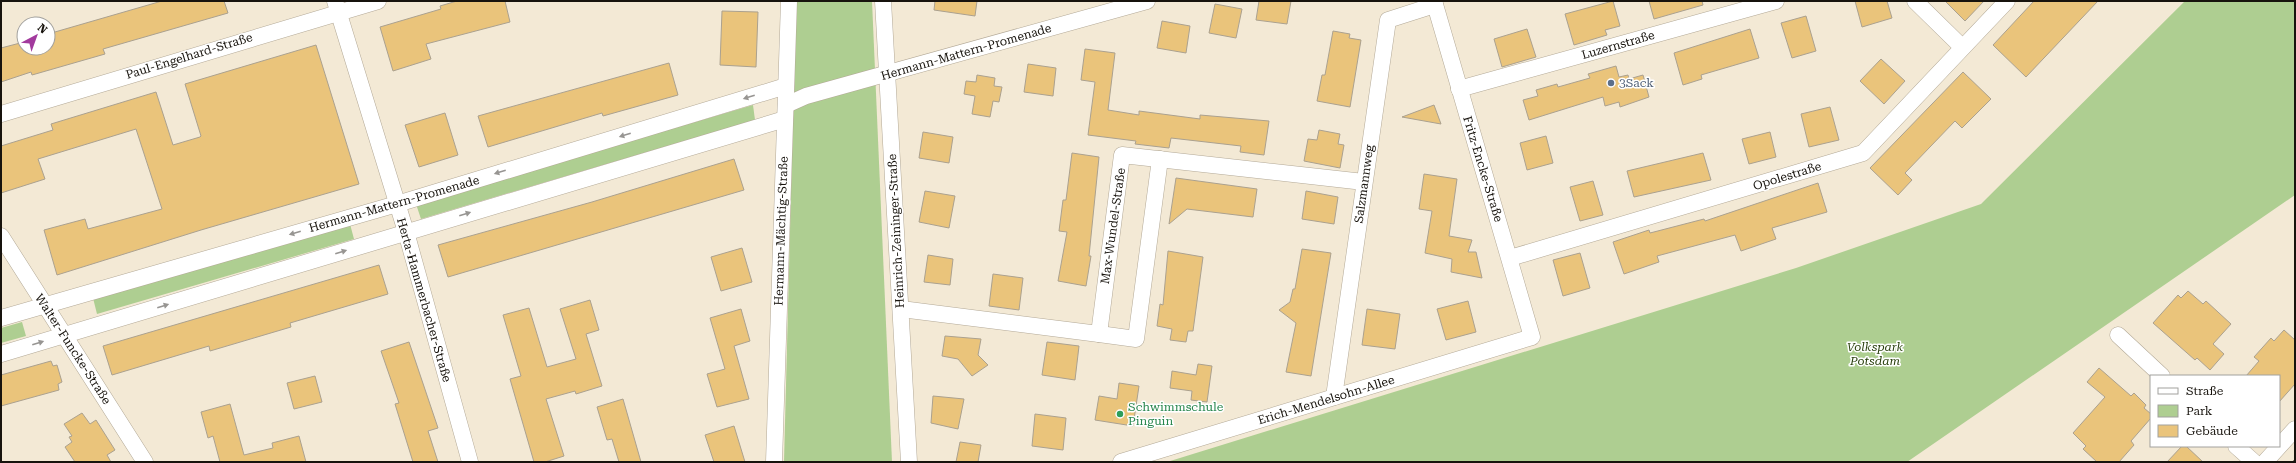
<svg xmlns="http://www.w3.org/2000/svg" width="2296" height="463" font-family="'Roboto Serif',serif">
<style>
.green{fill:#aece91}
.building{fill:#eac47b;stroke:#aba18f}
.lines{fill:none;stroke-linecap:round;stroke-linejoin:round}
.street-casing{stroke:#b3a997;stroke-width:17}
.street{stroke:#fff;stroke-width:16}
.tram{stroke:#847d70;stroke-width:1}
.oneway{fill:#979592}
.service-dot{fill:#5c6f8a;stroke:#fff;stroke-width:1.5}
.leisure-dot{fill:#2e9e5b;stroke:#fff;stroke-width:1.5}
.labels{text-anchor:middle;stroke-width:3;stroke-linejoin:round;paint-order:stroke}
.street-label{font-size:12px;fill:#17130d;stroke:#fff}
.service-label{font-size:12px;fill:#4e5e75;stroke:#fff;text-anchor:start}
.park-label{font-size:12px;font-style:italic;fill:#2a400e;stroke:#fff}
.leisure-label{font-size:12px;fill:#27864d;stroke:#fff;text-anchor:start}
</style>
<rect width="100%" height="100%" fill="#f3e9d5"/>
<g class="green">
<path d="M796,1H872L892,462H784Z"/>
<path d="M2185,1H2295V195L1907,462H1167L1796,268L1981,204Z"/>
<path d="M753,105L755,120L421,219L416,204Z"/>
<path d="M350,224L354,239L97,314L93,298Z"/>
<path d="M22,322L26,336L1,343V328Z"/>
</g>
<g class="building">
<path d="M162,1H224L228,13L103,49L105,54L32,75L31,72L1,82V48L24,42V48H48V34Z"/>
<path d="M457,1H505L510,22L426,44L431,59L393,71L380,27L441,9L440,6Z"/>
<path d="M935,1H977L975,16L934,10Z"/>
<path d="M1259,1H1291L1287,24L1256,20Z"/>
<path d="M1613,1L1620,26L1605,30L1607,35L1574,45L1565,14Z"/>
<path d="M1649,1H1702L1703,5L1654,19Z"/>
<path d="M1855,1H1887L1892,18L1862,27Z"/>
<path d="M1945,1H1984L1965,21Z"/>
<path d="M2034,1H2098L2026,77L1993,45Z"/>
<path d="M1215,4L1242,9L1236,38L1209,33Z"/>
<path d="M722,11L758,12L756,67L720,65Z"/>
<path d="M1806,16L1816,51L1792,58L1781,23Z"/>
<path d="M1162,21L1190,26L1186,53L1157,48Z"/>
<path d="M1527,29L1536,57L1502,67L1494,39Z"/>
<path d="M1750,29L1759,58L1701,75L1702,79L1683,85L1674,53Z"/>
<path d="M1333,31L1350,34L1349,38L1361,40L1350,107L1317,101L1322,75H1325Z"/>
<path d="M316,45L359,184L201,230L57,275L44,230L85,219L88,229L162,209L136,129L38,159L45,179L1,193V146L53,130L51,124L156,92L173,145L200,137L201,136L185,84Z"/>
<path d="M1085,49L1115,53L1108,110L1139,115V111L1200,119V115L1269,121L1264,155L1240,152L1241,146L1171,138L1169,148L1135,144L1136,141L1088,135L1095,82L1081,80Z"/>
<path d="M1881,59L1905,81L1884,104L1860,81Z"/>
<path d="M669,63L678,95L603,116L602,113L488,147L478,116Z"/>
<path d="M1028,64L1056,68L1053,96L1024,92Z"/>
<path d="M1616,66L1619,77L1628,75L1629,79L1643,75L1649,97L1620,107L1619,102L1605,106L1603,97L1529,120L1523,100L1538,96L1536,90L1557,84L1558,87L1590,78L1588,74Z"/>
<path d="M1963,72L1991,99L1962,128L1955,121L1905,173L1912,180L1898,195L1870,168Z"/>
<path d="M977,75L995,78L994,86L1002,87L999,102L993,101L990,117L972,114L975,96L964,94L966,81L976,82Z"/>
<path d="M1434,105L1441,124L1402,117Z"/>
<path d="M1830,107L1839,140L1809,147L1801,114Z"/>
<path d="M445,113L458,155L419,167L405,125Z"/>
<path d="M1319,130L1340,134L1338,144L1344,145L1340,168L1304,161L1308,139L1317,140Z"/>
<path d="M923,132L953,137L949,163L919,158Z"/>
<path d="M1770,132L1776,157L1749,164L1742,139Z"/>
<path d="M1546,136L1553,163L1527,170L1520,143Z"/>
<path d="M1072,153L1099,157L1089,256H1091L1086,286L1058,281L1067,232L1059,231L1063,200H1066Z"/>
<path d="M1703,153L1711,180L1634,197L1627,171Z"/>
<path d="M734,159L744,190L448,277L438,245L592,202Z"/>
<path d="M1424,174L1457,179L1449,236L1472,240L1468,252H1476L1482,278L1451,272L1452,259L1425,253L1432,211L1419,209Z"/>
<path d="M1176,178L1257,189L1253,217L1187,209L1169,224Z"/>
<path d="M1593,181L1603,215L1580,221L1570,187Z"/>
<path d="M1818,183L1827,212L1772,228L1776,239L1741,251L1735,235L1657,256L1659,262L1624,274L1613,242L1649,230L1650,233L1704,219L1705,221Z"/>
<path d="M925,191L955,196L949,228L919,222Z"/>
<path d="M1306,191L1338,197L1334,224L1302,219Z"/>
<path d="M742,248L752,282L721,291L711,257Z"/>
<path d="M1302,249L1331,253L1311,376L1286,372L1296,323L1279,310L1290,302L1293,289H1295Z"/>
<path d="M1168,251L1203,257L1193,331H1188L1186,342L1170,340L1172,329L1157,326L1160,304L1163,305Z"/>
<path d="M1580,253L1590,288L1563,296L1553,260Z"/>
<path d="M928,255L953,259L950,285L924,282Z"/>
<path d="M379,265L388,294L290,323L291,327L210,351L209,346L112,375L103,346Z"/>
<path d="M993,274L1023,278L1019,310L989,306Z"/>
<path d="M2188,291L2203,304L2206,301L2231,324L2213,344L2224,354L2210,370L2197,358L2195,360L2153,323L2178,295L2181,298Z"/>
<path d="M590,300L599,330L586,334L602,386L576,394L575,391L546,399L564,456L545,462H534L510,379L521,376L503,315L529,308L547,367L576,359L560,309Z"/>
<path d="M1468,301L1476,332L1446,340L1437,309Z"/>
<path d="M741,309L750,341L734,346L749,399L717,407L707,374L725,369L710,318Z"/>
<path d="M1367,309L1400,314L1395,349L1362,345Z"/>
<path d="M2284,330L2295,340V384L2279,402V376H2246L2259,361L2254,357L2271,338L2274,341Z"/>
<path d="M945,336L981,339L978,355L988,365L972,376L958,359L942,356Z"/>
<path d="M409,342L438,428L428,431L438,462H413L395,404L399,403L381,351Z"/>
<path d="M1047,342L1079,346L1075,380L1042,375Z"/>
<path d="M51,361L53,366L57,365L62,382L58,384L59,390L1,406V375Z"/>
<path d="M1198,364L1212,366L1207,402L1191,400L1192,391L1170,388L1172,371L1196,375Z"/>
<path d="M2099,368L2131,396L2134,393L2146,405L2144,408L2151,414V418L2131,441L2134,445L2119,462H2097L2083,449L2086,446L2073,433L2105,397L2087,382Z"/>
<path d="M315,376L322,402L294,409L287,383Z"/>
<path d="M1119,383L1139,386L1133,426L1095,420L1099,396L1117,399Z"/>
<path d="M933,396L964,399L958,429L931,423Z"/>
<path d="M623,399L641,462H619L612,439L607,440L597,407Z"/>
<path d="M230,404L244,455L273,448L272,443L299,436L306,462H220L213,436L208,438L201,412Z"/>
<path d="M82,413L90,424L96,420L115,450L107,455L111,462H75L65,447L72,442L69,437L72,436L64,424Z"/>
<path d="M1035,414L1066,418L1063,450L1032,446Z"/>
<path d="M734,426L745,462H714L705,435Z"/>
<path d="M960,442L981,445L978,462H956Z"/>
<path d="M2182,446H2186L2203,462H2167Z"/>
</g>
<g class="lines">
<defs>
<g id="street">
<path d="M335,1L406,232L470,462"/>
<path d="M883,1L909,462"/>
<path d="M1915,1L1962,47"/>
<path d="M1459,89L1776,1"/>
<path d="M786,105L806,96L1147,1"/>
<path d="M1,114L378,1"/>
<path d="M1,236L145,462"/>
<path d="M1510,258L1863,153L2007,1"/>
<path d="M901,309L1099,334L1122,155L1364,182"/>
<path d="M1,318L397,204L786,86"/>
<path d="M1099,334L1136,339L1160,159"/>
<path d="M2118,335L2162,376"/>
<path d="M1,354L785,119"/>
<path d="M1334,397L1388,20L1435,5"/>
<path d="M2236,446L2254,462"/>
<path d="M774,462L789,1"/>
<path d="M1121,462L1532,337L1434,1"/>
<path d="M2265,462L2295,429"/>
</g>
</defs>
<use href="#street" class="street-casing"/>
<use href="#street" class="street"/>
<path class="tram" d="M2292,462L2295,459"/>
</g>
<defs><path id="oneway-solid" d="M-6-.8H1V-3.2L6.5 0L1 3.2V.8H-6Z"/></defs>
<g class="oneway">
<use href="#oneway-solid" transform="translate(749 97) rotate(163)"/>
<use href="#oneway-solid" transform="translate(625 135) rotate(163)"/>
<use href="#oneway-solid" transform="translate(500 172) rotate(163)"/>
<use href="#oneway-solid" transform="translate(465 214) rotate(-17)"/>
<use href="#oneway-solid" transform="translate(295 233) rotate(164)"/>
<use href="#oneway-solid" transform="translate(341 252) rotate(-17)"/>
<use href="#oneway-solid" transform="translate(163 306) rotate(-17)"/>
<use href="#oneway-solid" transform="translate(38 343) rotate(-17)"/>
</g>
<circle class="service-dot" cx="1611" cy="83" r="4"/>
<circle class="leisure-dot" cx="1120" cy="414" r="4"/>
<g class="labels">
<g class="street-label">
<text transform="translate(1618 45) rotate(-16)" y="4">Luzernstraße</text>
<text transform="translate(966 52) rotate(-16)" y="4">Hermann-Mattern-Promenade</text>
<text transform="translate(189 56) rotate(-17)" y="4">Paul-Engelhard-Straße</text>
<text transform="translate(1483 169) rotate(73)" y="4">Fritz-Encke-Straße</text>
<text transform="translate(1787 176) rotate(-17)" y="4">Opolestraße</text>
<text transform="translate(1364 184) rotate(-82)" y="4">Salzmannweg</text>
<text transform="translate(394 204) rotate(-16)" y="4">Hermann-Mattern-Promenade</text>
<text transform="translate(1113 226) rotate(-82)" y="4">Max-Wundel-Straße</text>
<text transform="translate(781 231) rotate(-88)" y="4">Hermann-Mächtig-Straße</text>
<text transform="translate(896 231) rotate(-93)" y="4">Heinrich-Zeininger-Straße</text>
<text transform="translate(424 300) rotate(74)" y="4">Herta-Hammerbacher-Straße</text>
<text transform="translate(73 349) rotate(57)" y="4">Walter-Funcke-Straße</text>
<text transform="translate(1326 400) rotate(-17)" y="4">Erich-Mendelsohn-Allee</text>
</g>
<g class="service-label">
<text x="1619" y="87">3Sack</text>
</g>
<g class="park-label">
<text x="1875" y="351">Volkspark<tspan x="1875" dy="14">Potsdam</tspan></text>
</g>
<g class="leisure-label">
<text x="1128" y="411">Schwimmschule<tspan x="1128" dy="14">Pinguin</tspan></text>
</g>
</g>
<rect width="2296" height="463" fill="none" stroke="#17130d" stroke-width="4"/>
<rect x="2150" y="375" width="130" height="72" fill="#ffffff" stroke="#a2a19e"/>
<rect x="2158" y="388" width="20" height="6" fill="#ffffff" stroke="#a2a19e"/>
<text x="2186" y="395" font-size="12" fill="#17130d">Straße</text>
<rect x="2158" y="405" width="20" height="12" fill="#aece91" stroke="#a2a19e"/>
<text x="2186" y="415" font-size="12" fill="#17130d">Park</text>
<rect x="2158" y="425" width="20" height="12" fill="#eac47b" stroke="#a2a19e"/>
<text x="2186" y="435" font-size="12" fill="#17130d">Gebäude</text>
<g transform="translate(36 36) rotate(41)"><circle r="19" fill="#ffffff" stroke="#a2a19e"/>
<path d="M0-3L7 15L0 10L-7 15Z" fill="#a23a9d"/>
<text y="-6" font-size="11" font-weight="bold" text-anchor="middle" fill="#17130d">N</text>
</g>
</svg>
